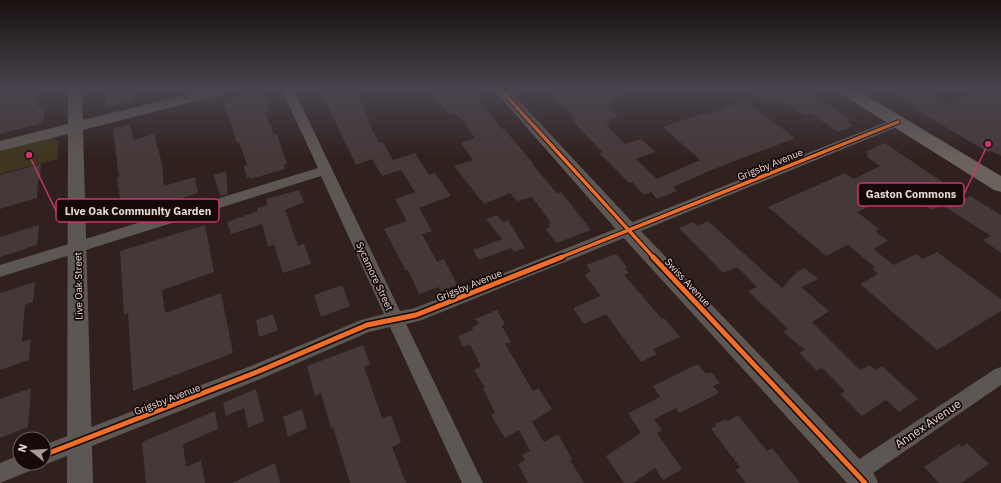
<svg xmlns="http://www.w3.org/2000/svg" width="1001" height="483" font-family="'IBM Plex Sans',sans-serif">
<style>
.green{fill:#3d351d}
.building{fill:#453839}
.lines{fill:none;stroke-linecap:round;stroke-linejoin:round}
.minor{fill:#5d5753;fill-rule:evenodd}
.tertiary{fill:#5d5753;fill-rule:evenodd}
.secondary{fill:#69625d;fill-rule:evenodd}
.cycleway-far1-casing{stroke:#150a08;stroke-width:5.5}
.cycleway-casing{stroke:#150a08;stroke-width:8}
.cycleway-far1{stroke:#ee6e29;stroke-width:3.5}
.cycleway{stroke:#ee6e29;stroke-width:5}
.labels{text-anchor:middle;stroke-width:3.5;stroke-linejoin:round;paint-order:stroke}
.street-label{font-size:10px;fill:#ebd9d6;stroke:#150a08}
.near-street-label{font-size:12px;fill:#ebd9d6;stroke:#150a08}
.leader{fill:none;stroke:#c8356d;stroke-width:1.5}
.callout-dot{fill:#c8356d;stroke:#150a08;stroke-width:1.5}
.callout{fill:#150a08;stroke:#c8356d;stroke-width:1.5}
.callout-label{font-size:11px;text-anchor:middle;font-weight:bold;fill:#ebd9d6}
</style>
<rect width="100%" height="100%" fill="#30211f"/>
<path class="green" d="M49,138H54L58,141V159L0,174V151Z"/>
<g class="building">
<path d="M0,90H37L36,107L45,105L43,123L0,134Z"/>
<path d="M105,90H131L133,100L106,107Z"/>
<path d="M257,90H261L270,111L265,112L274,135L277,134L287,164L284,165L285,169L251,179V177L247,178L244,166L247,165L239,142L237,143L223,100Z"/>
<path d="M320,90H354L363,105L362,106L370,121L368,122L379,143L383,142L393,160L415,153L429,175L435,173L451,196L419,208L432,231L422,234L437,262L444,259L457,285L441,291L439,287L419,294L408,270L406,271L384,229L407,221L395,199L415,192L401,170L382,176L372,159L356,165Z"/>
<path d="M430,90H471L502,129H504L534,164H532L557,193L561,192L591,230L557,243L545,229L550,227L548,224L551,223L532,197L517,201L510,193L484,204L454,166L473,160L461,143L475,138L461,118H459L454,112L449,114Z"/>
<path d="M563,90H633L634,92L613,99L607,108L618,117L606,121L610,125L607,126L625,144L641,139L656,152L636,159L657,179L700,160L663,127L708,112L710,114L745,101L795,138L714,169L673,187L677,191L657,199L651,192L644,195L632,182L629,183L599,153L602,152L572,120L576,118L551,94Z"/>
<path d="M750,90H806L850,119L846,121L853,126L838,132L811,113L805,116L780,99L769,103Z"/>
<path d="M888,90H923L950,105L981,90H1001V156L991,151L988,152L913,108L916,106Z"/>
<path d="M130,124V130L132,129L133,140L154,134L162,164L164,186L195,177L198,193L119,218L117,200L120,199L117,178L119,177L113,129Z"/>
<path d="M885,143L966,198L970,196L1001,215V253L983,240L991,236L942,205L932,210L904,191L857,212L879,229L875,231L888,241L873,249L894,265L916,254L923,259L937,252L1001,299V311L937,350L860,284L878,274L872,269L875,267L848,245L826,256L768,207L845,173L854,179L880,166L866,156L869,154L865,152Z"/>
<path d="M41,164L40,179L38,180L37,198L0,209V175Z"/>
<path d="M226,171L228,194L220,196L214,175Z"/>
<path d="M299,190L304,202L285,210L298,246L304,244L311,264L283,273L274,244L268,247L262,224L231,234L227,222L258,211L257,208L268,205L266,199Z"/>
<path d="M497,215L503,222L508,220L525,248L514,252L511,248L479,260L473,250L502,239L486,219Z"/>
<path d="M708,221L782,288L797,272L805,268L818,279L801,287L829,311L812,322L860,370L870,365L875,370L882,366L918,399L899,412L886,400L862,416L840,394L845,391L822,368L817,371L799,353L805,350L783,332L788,329L748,291L757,287L737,267L723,273L679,228L693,222L698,226Z"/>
<path d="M39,225L37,245L0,257V237Z"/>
<path d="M205,225L214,272L162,290L165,313L221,293L233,353L133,391L128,313L124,315L120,251Z"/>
<path d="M616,254L627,267L625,268L629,273L624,275L662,319L664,318L680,337L653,349L657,354L641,362L606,314L584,324L573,308L601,296L585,275L591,271L586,265Z"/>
<path d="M35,282L33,302L25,305L22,342L31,339L29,360L0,370V293Z"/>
<path d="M342,285L350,306L321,317L314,295Z"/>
<path d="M497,310L505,324L502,326L511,342L505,344L533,391L538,388L552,409L532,422L544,442L558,434L572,459L570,460L584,483H528L518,464L525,460L522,455L530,451L519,430L505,438L491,415L495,412L483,389L485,388L474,370L481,366L470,345L463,347L458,336L473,330L472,327L479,324L475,319Z"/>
<path d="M273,314L278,330L259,337L256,320Z"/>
<path d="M363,345L370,364L364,367L382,418L391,415L401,442L392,447L406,483H350L333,427L331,428L321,393L315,396L307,366Z"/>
<path d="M698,364L706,374L711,372L720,383L713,386L719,393L679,413L676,408L654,419L662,430L657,433L682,469L663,480L655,468L633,483H624L606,456L641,433L628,413L660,397L653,386Z"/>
<path d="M31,388L28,427L0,438V399Z"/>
<path d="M256,389L264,421L248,428L244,408L226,416L223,403Z"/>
<path d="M302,409L307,428L288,437L283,417Z"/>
<path d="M215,411L218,429L183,444L186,467L201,460L205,483H146L142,442Z"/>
<path d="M738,415L767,451L772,448L800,483H746L736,470L740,467L711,429L716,426L715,424L726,419L728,421Z"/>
<path d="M967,443L989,464L961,483H939L924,467L959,444L962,447Z"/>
<path d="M275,463L280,483H232Z"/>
</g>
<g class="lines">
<g class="minor">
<path d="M282,90H294L400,311L415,308L894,119H902L904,122L902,125L422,320L406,324L483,483H462L390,327L369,332L263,378L44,465L39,463H44V445L251,366L361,320L384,314L321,176L0,277V265L318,168Z"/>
<path d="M1001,367V385L863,480L857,483L849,480L846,473L849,466L995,369Z"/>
<path d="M20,455V463H35L32,470L0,483V463Z"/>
</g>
<g class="tertiary">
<path d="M68,90H82L83,120L206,90H230L228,93L83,130L93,483H67L68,134L0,151V141L68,124Z"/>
<path d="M494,90H509L635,225L874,474L878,483H847L621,235Z"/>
</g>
<path class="secondary" d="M838,90H857L1001,176V192L994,190L840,93Z"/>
<defs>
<g id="cycleway-far1">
<path d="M501,90L654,258"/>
<path d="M559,258L898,122"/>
</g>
<g id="cycleway">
<path d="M653,257L865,483"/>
<path d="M44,455L257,372L367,325L416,315L562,257"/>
</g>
</defs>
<use href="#cycleway-far1" class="cycleway-far1-casing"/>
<use href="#cycleway" class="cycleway-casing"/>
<use href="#cycleway-far1" class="cycleway-far1"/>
<use href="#cycleway" class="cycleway"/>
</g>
<linearGradient id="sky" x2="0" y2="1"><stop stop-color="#1a1211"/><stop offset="0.57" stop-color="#48434d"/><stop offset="1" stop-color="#48434d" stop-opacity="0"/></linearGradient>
<rect width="1001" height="157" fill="url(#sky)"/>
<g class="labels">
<g class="street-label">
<text transform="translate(770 164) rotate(-22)" y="4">Grigsby Avenue</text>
<text transform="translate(375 276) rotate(65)" y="4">Sycamore Street</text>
<text transform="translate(688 282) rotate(47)" y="4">Swiss Avenue</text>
<text transform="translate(469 285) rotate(-22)" y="4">Grigsby Avenue</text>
<text transform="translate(78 286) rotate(-91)" y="4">Live Oak Street</text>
<text transform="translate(167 399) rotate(-21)" y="4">Grigsby Avenue</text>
</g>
<g class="near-street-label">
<text transform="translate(928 424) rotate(-34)" y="4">Annex Avenue</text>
</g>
</g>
<path class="leader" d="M988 144L964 194M29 155L56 211"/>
<g class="callout-dot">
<circle cx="988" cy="144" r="4"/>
<circle cx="29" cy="155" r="4"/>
</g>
<g class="callout">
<rect x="858" y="183" width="106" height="23" rx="4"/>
<rect x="56" y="199" width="163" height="23" rx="4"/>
</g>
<g class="callout-label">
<text x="911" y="198">Gaston Commons</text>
<text x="138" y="215">Live Oak Community Garden</text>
</g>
<g transform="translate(32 451) rotate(287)"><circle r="19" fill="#150a08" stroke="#6b5d5a"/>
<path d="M0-3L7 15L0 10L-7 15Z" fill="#aa9996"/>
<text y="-6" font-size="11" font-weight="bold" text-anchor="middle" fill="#ebd9d6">N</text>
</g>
</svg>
